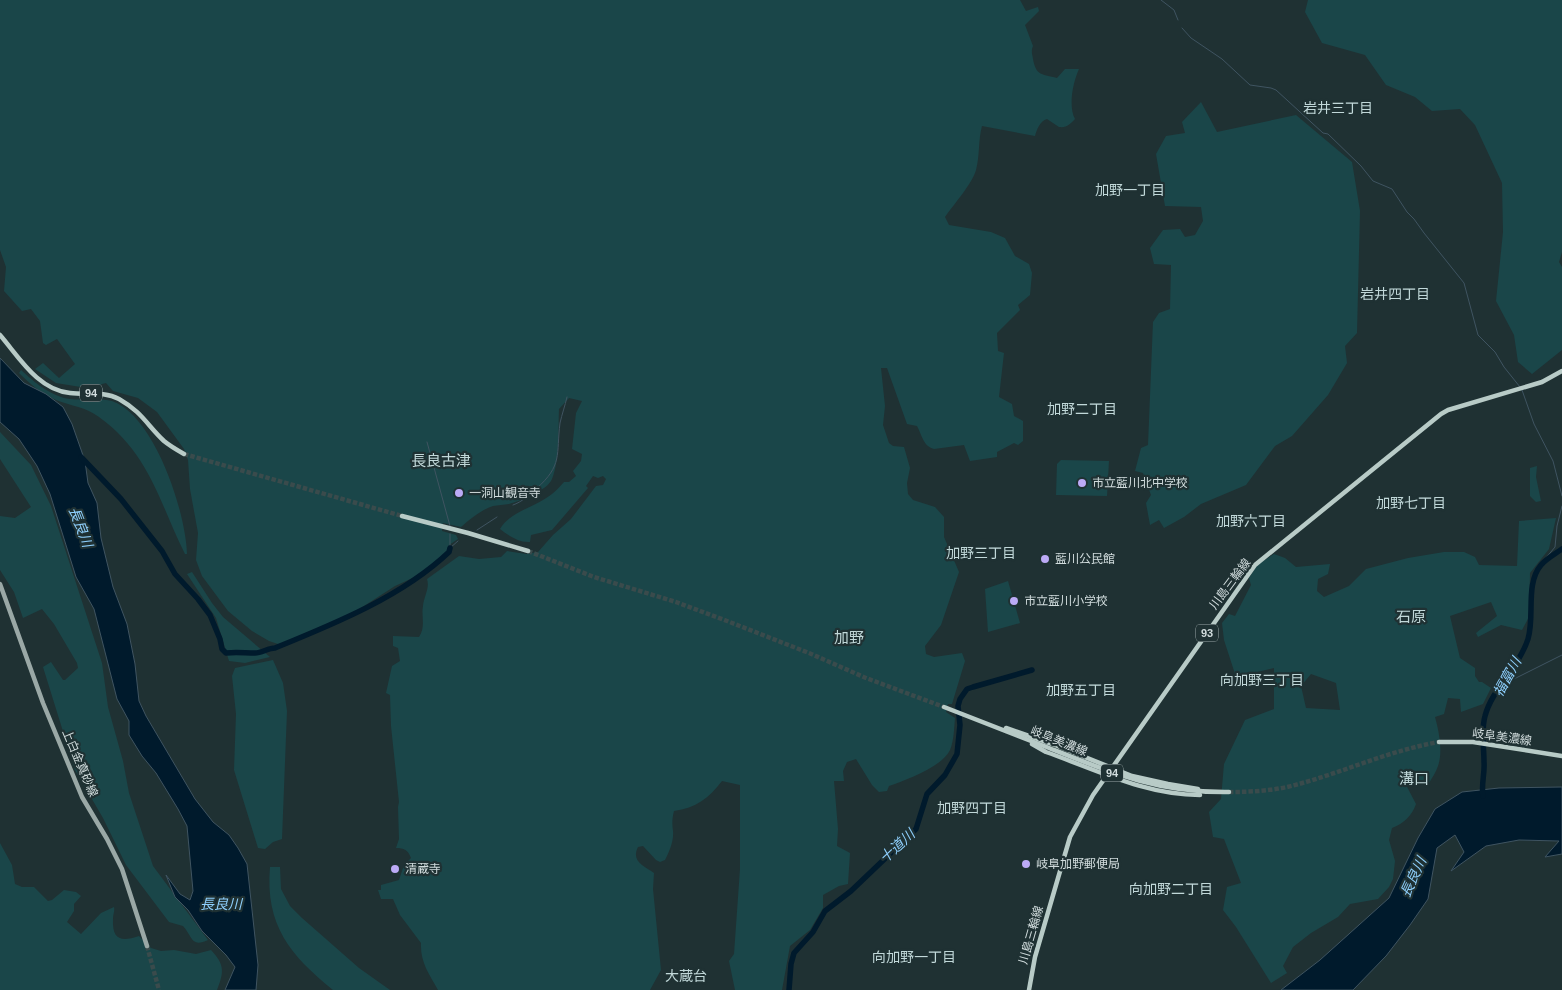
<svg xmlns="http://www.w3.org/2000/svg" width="1562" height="990" font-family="Helvetica,'Noto Sans JP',sans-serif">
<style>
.green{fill:#1a4649;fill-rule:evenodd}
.water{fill:#001a2c;stroke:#3f5461}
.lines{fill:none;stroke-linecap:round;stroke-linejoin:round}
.stream{stroke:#3f5461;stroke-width:1}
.river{stroke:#001a2c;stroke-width:5.5}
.secondary-tunnel{stroke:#3a4b4c;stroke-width:4.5;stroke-dasharray:4.5 2;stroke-linecap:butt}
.primary-tunnel{stroke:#3a4b4c;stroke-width:4.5;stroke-dasharray:4.5 2;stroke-linecap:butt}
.secondary{stroke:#9aa8a6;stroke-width:4.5}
.primary{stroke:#b8cbc7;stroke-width:4.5}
.poi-dot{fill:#bcaaf6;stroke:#1f3133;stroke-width:2}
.labels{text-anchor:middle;stroke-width:4.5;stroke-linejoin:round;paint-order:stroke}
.shield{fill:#1f3133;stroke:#9ca9aa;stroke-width:1}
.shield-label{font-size:11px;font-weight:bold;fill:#d1dcdd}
.poi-label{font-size:12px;fill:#d1dcdd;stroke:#1f3133;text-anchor:start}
.street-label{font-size:12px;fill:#d1dcdd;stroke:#1f3133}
.neighbourhood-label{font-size:14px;fill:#c1d8d9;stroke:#1f3133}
.water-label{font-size:14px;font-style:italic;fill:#8ecffc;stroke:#1f3133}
.quarter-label{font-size:15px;fill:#c1d8d9;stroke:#1f3133}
</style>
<rect width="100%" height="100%" fill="#1f3133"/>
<g class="green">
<path d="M0,0H1020L1026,11L1038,7L1039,11L1025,25L1033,46C1031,51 1032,53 1033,59C1036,76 1042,74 1057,78L1065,69H1079C1073,82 1068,106 1075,119C1070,124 1067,128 1059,127L1047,119C1040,121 1037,129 1035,136L982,126C978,141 980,155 976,170C972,184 954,204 945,217L949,225L991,232L1005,238L1015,256L1029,264L1032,273L1030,295L1018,305L1020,310L997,333L998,351L1004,353L999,397L1012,404L1014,416L1023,421V441L1018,445L1014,443L997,452V457L970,461L964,445L934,449C923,446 922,435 917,426L907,424L887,368H881L885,406L883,425L889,443L893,446L904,447L910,468L907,483L908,494L913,500L935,507L944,517V537L959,572L941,625L925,646L926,654L934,657L962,653L965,661L952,704H948L946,712L955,718C954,728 954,741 950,750C942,767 906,780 889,786L887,791L879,792L872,785L856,759L847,762L843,771L844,781H834L838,829L837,846L850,853L848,884L839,886L823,895V908L810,930L790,946L782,990H735L729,961L734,954L740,869V785L722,781C709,798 696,808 674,811C672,819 672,824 673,831C674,841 669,852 665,860L660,862L656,860L643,846L638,847C631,861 643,866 654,873L653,889L661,970L650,990H438C429,974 420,962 421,943L400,915L393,899H381L378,890H381V885L399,880L404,865L411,858C408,850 404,848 396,848L399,839L398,807L399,802L391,726L390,695L386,693L392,666L400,661L398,648L393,646V636L419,637C426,627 421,616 423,606C424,596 430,588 427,579L459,556L479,559L501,557L507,551L526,554L538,552L553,535L571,519L596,486L603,485L606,479L603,476L598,478L593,476L586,486L588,488L552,530L531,535L530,542C519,543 509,536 500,529C508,514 530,508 543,500C552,495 558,489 564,482H569L576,476L573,471L581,461L582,454L572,449L576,413L582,401L569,398L559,409C558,430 560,459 552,479C548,490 520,501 509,504C504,505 498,505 493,506C481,510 470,519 461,527L443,523L442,531L456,535L458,539L449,545L447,551L433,566L417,576L395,586L350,615L281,645L269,641L252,631L228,611L202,576L196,560L198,533L190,489L188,460L184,449L157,412L138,398L113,391L106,383L102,384L93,389L56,383L35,369L43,363L59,378L75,364L57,339L46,345L43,343L40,321L31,309L22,311L4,291L6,267L0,250Z"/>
<path d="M1308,0H1562V252L1559,262L1562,267V350L1532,374L1518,362L1514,335L1496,301L1503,232L1502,183L1475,125L1460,109L1432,111L1415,97L1386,85L1365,55L1322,43L1305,12Z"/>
<path d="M1201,102L1217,132L1296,115L1352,162L1360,211L1357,333L1345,346L1347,363L1328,395L1292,436L1275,446L1246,485L1201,504L1184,517L1164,528L1159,520L1150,525L1146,503L1151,495L1143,473L1135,471L1141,448L1148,445L1153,322L1159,313L1170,309L1171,265L1154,264L1150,248L1163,230L1180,229L1185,237L1195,235L1203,221L1201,207L1165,206L1156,154L1166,136L1185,133L1182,122Z"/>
<path d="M21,370C34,382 52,397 70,399C84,401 98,397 112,401C155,416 186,513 187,554H185C159,502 150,454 99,417C86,407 71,406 56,400C42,394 30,384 19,373Z"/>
<path d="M0,432L31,465L51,506L102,663L108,707L123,761L129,793L153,866L208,940C191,948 193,937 183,926L169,922L126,865L103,818L75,770L43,667L51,662L63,680H65L78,668L77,663L54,624L42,609L23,618L14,592L0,570V516L15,518L31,507L0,459Z"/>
<path d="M1061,460L1109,461L1107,496L1056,495L1057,464Z"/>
<path d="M1537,466L1536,477L1541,501L1536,502L1530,496V468Z"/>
<path d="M1556,518L1549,549L1530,573L1529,617L1522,630L1501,625L1478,637L1476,633L1497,616L1491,602L1450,616L1460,658L1475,668V676L1479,682H1482L1491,688L1483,704L1461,712L1460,699L1448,698L1444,714L1435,717C1439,731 1443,752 1438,766C1436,772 1432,778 1429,783L1422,784L1408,775L1405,783L1416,804C1412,816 1403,824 1392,828L1389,840L1395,861L1393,879L1389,887L1378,899L1350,904L1338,917L1311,933L1293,947L1283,966L1287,973L1271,983L1236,927L1223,910L1227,887L1241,883L1224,839L1213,837L1209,812L1221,799L1224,764L1245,720L1274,709V668L1236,677L1224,640L1222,623L1229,614L1235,616L1251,585L1249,578L1257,565L1274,554L1285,558L1296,567L1330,564L1328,574L1318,579L1317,591L1324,597L1349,586L1366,569L1408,558L1444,552H1464L1475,557L1479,565L1517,566L1519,521ZM1311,674L1336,683L1340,710L1306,708L1301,686Z"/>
<path d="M192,572L212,603L223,617L270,657L245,663L229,661L216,618L187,574Z"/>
<path d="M1008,581L1020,623L988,632L985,589Z"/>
<path d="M273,660L283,683L287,711L282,839L273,842L265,849L258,848L234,770L236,714L232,676L235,668Z"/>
<path d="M0,843L12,865L15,884L22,887H34L48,901L52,900L64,890L76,892L81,896L74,904V911L67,922L81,934L101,913L114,907C115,911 113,914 113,919C112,940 121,942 139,936L151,948L161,951L174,950L196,954L211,950C225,965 224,972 217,990H0Z"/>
<path d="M270,867H280L281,889L290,906L302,918L359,968L390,990H333C290,955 265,925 270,867Z"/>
</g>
<g class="water">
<path d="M0,358L24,383L46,394L63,407L72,424L85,461L88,483L97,503L101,538L113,587L127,624L135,664L139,701L146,716L195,799L213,822L229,835L238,848L247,864L258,965L256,990H225L235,967L226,955L202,931L188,910L175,897L166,875L180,894L190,900L193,891L187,826L178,809L156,773L142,756L129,735V721L117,699L94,609L76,577L50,494L37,466L19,439L0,422Z"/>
<path d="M1562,787V854L1545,857L1559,841L1519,840L1486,846L1451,871L1464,852L1455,835L1437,848L1428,899L1410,925L1386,956L1353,990H1281L1320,960L1389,898L1418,838L1435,809L1462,792L1499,788Z"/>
</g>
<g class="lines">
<g class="stream">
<path d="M1161,0L1174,10L1178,20"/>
<path d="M1182,28L1191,38L1222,59L1250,85L1271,88L1276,90L1323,133L1328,134L1361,166L1373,181L1392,189L1407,212L1414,219L1424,233L1464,283L1478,335L1495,352L1504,367L1520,387"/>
<path d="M1522,390L1534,424L1553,461L1562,496"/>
<path d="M427,442L450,526"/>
<path d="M513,505C522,502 529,495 536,489C563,465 556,455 560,423C562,414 565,406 567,397"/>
<path d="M477,530L497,517"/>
<path d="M450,534V548"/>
<path d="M450,548L458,541"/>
<path d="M1541,564L1555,547L1557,526L1562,506"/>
<path d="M1502,685L1562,655"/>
</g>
<g class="river">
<path d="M81,457L121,499L162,551L175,574L198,599L210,615L220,639L222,649L226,653C236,652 245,653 255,653C262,653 268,648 275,648C334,624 403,596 449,552L450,548"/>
<path d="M1483,796C1481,784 1485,773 1484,762C1484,747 1481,730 1485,716C1492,689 1519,667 1528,639C1535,616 1525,584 1541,565C1546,559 1555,554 1562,549"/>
<path d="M789,990L791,964L794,953L813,932L825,911L851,891L916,829L927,794L945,775L957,754L960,725L958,706L960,699L967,689L973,687L1032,670"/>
</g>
<path class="secondary-tunnel" d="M147,946L159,990"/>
<g class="primary-tunnel">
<path d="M184,454L402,516"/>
<path d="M528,551L594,577L676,602L727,621L809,653L866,678L944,707"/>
<path d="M1229,792C1248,792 1268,791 1287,787C1338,775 1386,751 1439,742"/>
</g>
<path class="secondary" d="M0,584L43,703L82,797L107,839L122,869L147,946"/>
<g class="primary">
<path d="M0,335C19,357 38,390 70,393C86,395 104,391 119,399C142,412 147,425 164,441C170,446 177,450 184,454"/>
<path d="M402,516L468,533L528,551"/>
<path d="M944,707C978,720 1011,733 1044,746C1109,772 1157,793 1229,792"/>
<path d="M1006,728L1055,745L1132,776L1168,784L1198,789"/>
<path d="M1439,742H1473L1562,756"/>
<path d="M1032,744L1046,752C1097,770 1145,795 1200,795"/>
<path d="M1029,990L1035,957L1070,837L1093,795L1255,565L1441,414L1448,410L1542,382L1562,371"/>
</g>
</g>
<g class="poi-dot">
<circle cx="1082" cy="483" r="5"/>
<circle cx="459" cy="493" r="5"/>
<circle cx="1045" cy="559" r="5"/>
<circle cx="1014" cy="601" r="5"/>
<circle cx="1026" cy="864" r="5"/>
<circle cx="395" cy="869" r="5"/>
</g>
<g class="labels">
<g class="shield">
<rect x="80" y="384.5" width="22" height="17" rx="4"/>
<rect x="1196" y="624.5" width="22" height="17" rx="4"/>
<rect x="1101" y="764.5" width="22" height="17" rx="4"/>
</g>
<g class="shield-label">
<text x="91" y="397">94</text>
<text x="1207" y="637">93</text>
<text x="1112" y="777">94</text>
</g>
<g class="poi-label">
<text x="1092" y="487">市立藍川北中学校</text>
<text x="469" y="497">一洞山観音寺</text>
<text x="1055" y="563">藍川公民館</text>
<text x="1024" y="605">市立藍川小学校</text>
<text x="1036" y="868">岐阜加野郵便局</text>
<text x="405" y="873">清蔵寺</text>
</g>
<g class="street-label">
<text transform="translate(1230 584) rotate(-53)" y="4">川島三輪線</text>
<text transform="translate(1502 737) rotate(8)" y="4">岐阜美濃線</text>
<text transform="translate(1059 741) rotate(22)" y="4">岐阜美濃線</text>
<text transform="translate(80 763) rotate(67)" y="4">上白金真砂線</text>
<text transform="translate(1031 935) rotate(-74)" y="4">川島三輪線</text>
</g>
<g class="neighbourhood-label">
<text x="1338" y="113">岩井三丁目</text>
<text x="1130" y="195">加野一丁目</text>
<text x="1395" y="299">岩井四丁目</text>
<text x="1082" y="414">加野二丁目</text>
<text x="1411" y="508">加野七丁目</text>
<text x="1251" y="526">加野六丁目</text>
<text x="981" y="558">加野三丁目</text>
<text x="1262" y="685">向加野三丁目</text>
<text x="1081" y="695">加野五丁目</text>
<text x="972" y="813">加野四丁目</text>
<text x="1171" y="894">向加野二丁目</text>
<text x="914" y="962">向加野一丁目</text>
<text x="686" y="981">大蔵台</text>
</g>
<g class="water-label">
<text transform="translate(81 527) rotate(69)" y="5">長良川</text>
<text transform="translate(1507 677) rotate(-61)" y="5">福富川</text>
<text transform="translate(897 846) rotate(-43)" y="5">十道川</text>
<text transform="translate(1413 877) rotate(-65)" y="5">長良川</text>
<text x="221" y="909">長良川</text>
</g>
<g class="quarter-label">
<text x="441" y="466">長良古津</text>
<text x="1411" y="622">石原</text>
<text x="849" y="643">加野</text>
<text x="1414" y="784">溝口</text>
</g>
</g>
</svg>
